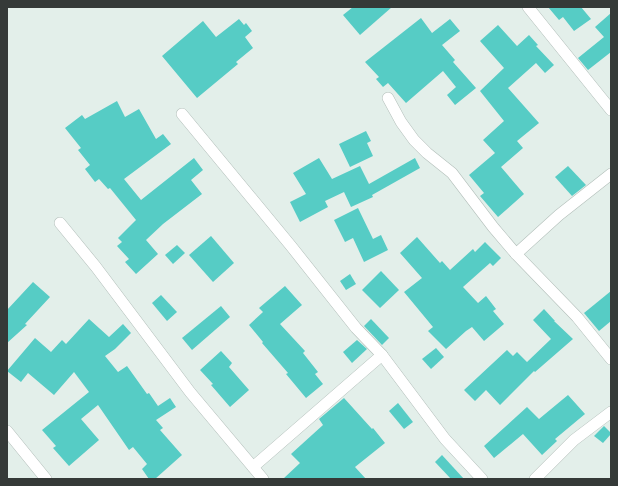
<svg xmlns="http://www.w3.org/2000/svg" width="618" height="486" font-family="Mulish,sans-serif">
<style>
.building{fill:#56ccc5}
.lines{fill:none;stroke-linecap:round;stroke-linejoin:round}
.minor-casing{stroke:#b2beb9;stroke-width:12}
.minor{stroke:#fff;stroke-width:11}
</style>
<rect width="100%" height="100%" fill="#e3efea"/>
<g class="building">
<path d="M353,7H392L360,35L343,15Z"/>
<path d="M548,7H581L591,19L574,31L563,17L559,20Z"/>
<path d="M611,13V52L588,70L578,58L604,37L595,27Z"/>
<path d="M421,18L432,33L450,19L460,31L442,45L455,60L453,62L476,88L455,105L447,95L456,87L443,71L406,103L388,83L383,87L376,79L379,77L365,62Z"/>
<path d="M239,19L244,25L246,23L252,31L245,37L253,48L236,62L238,64L197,98L162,56L203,21L216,37Z"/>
<path d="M498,25L517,46L529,35L538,45L536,46L554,65L545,73L536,63L508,88L539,123L517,141L523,148L501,167L524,194L498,217L480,196L484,193L469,175L495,153L483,140L504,121L480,91L504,68L480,41Z"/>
<path d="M117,101L125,117L139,109L156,139L163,134L171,144L124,179L141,200L194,158L203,170L191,180L202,194L163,224L146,240L158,254L136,274L125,262L129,259L117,246L122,242L118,238L136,220L110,188L108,189L99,179L95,182L85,169L90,165L78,150L81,148L65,128L82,115L85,119Z"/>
<path d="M366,131L371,141L367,143L373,156L350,167L339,144Z"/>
<path d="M319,158L332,179L360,166L369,184L415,158L420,168L372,195L373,197L351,207L344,192L325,201L328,207L300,222L290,202L306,194L293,173Z"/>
<path d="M568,166L586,185L572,196L555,177Z"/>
<path d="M358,208L373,239L381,235L388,250L364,262L353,238L345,242L334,220Z"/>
<path d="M211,236L234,263L213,282L189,255Z"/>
<path d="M417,237L440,263L442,261L450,270L473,249L475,252L485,242L501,258L493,266L490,263L463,287L478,303L486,296L496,309L493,311L504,324L484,341L472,327L466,331L446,349L428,331L433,327L404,292L422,278L400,253Z"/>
<path d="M177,245L185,253L173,264L165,255Z"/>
<path d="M381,271L399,290L380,308L362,290Z"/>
<path d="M350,274L356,284L346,290L340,281Z"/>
<path d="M33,282L50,297L25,324L27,325L7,343V310Z"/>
<path d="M285,286L302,305L280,324L305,351L303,353L318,372L315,374L323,384L306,398L286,374L288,373L262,343L263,342L249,325L263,312L259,308Z"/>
<path d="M611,291V321L599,331L584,313Z"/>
<path d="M161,295L177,312L167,321L152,303Z"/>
<path d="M221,306L230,317L192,350L182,338Z"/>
<path d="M544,309L555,321H554L573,339L535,372L534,371L500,405L486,390L475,401L464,390L507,350L513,356L517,352L527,362L551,339L533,320Z"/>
<path d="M89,319L109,337L123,324L131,333L115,349L105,356L118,372L127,366L147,394L149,393L158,406L170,398L176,407L156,420L163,428L160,430L182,455L155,479H149L142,469L147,464L133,447L129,450L98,405L81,419L99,440L69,466L53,448L56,446L42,430L89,392L74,372L54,395L28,373L21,382L7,371L35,338L51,352L62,340L66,344Z"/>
<path d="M371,319L389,338L382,345L364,326Z"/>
<path d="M357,340L367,349L352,363L343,352Z"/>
<path d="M436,348L444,357L431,369L422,359Z"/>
<path d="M221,351L232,363L229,367L249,390L230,407L211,385L213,384L200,370Z"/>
<path d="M568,395L585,414L555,439L557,441L542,455L523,434L494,458L484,446L527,407L539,419Z"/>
<path d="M344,398L372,429L373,428L385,443L355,467L366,479H283L300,463L291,454L323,425L319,419Z"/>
<path d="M398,403L413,422L404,429L389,411Z"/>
<path d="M604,426L611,433V434L603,443L594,436Z"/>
<path d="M442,455L464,479H451L435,462Z"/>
</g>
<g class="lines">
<defs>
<g id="minor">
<path d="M528,7L611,110"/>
<path d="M388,98L401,122L414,140L427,153L452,173L493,227L516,254L577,317L611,359"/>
<path d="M182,114L291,246L356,328L382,355L445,439L482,479"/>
<path d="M60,223L96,267L190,392L263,479"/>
<path d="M516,254L559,215L611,174"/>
<path d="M7,431L46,479"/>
<path d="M253,467L382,355"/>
<path d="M535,479L574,440L611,412"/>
</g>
</defs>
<use href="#minor" class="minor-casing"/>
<use href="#minor" class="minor"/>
</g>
<rect width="618" height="486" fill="none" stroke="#353a38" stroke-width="16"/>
</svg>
